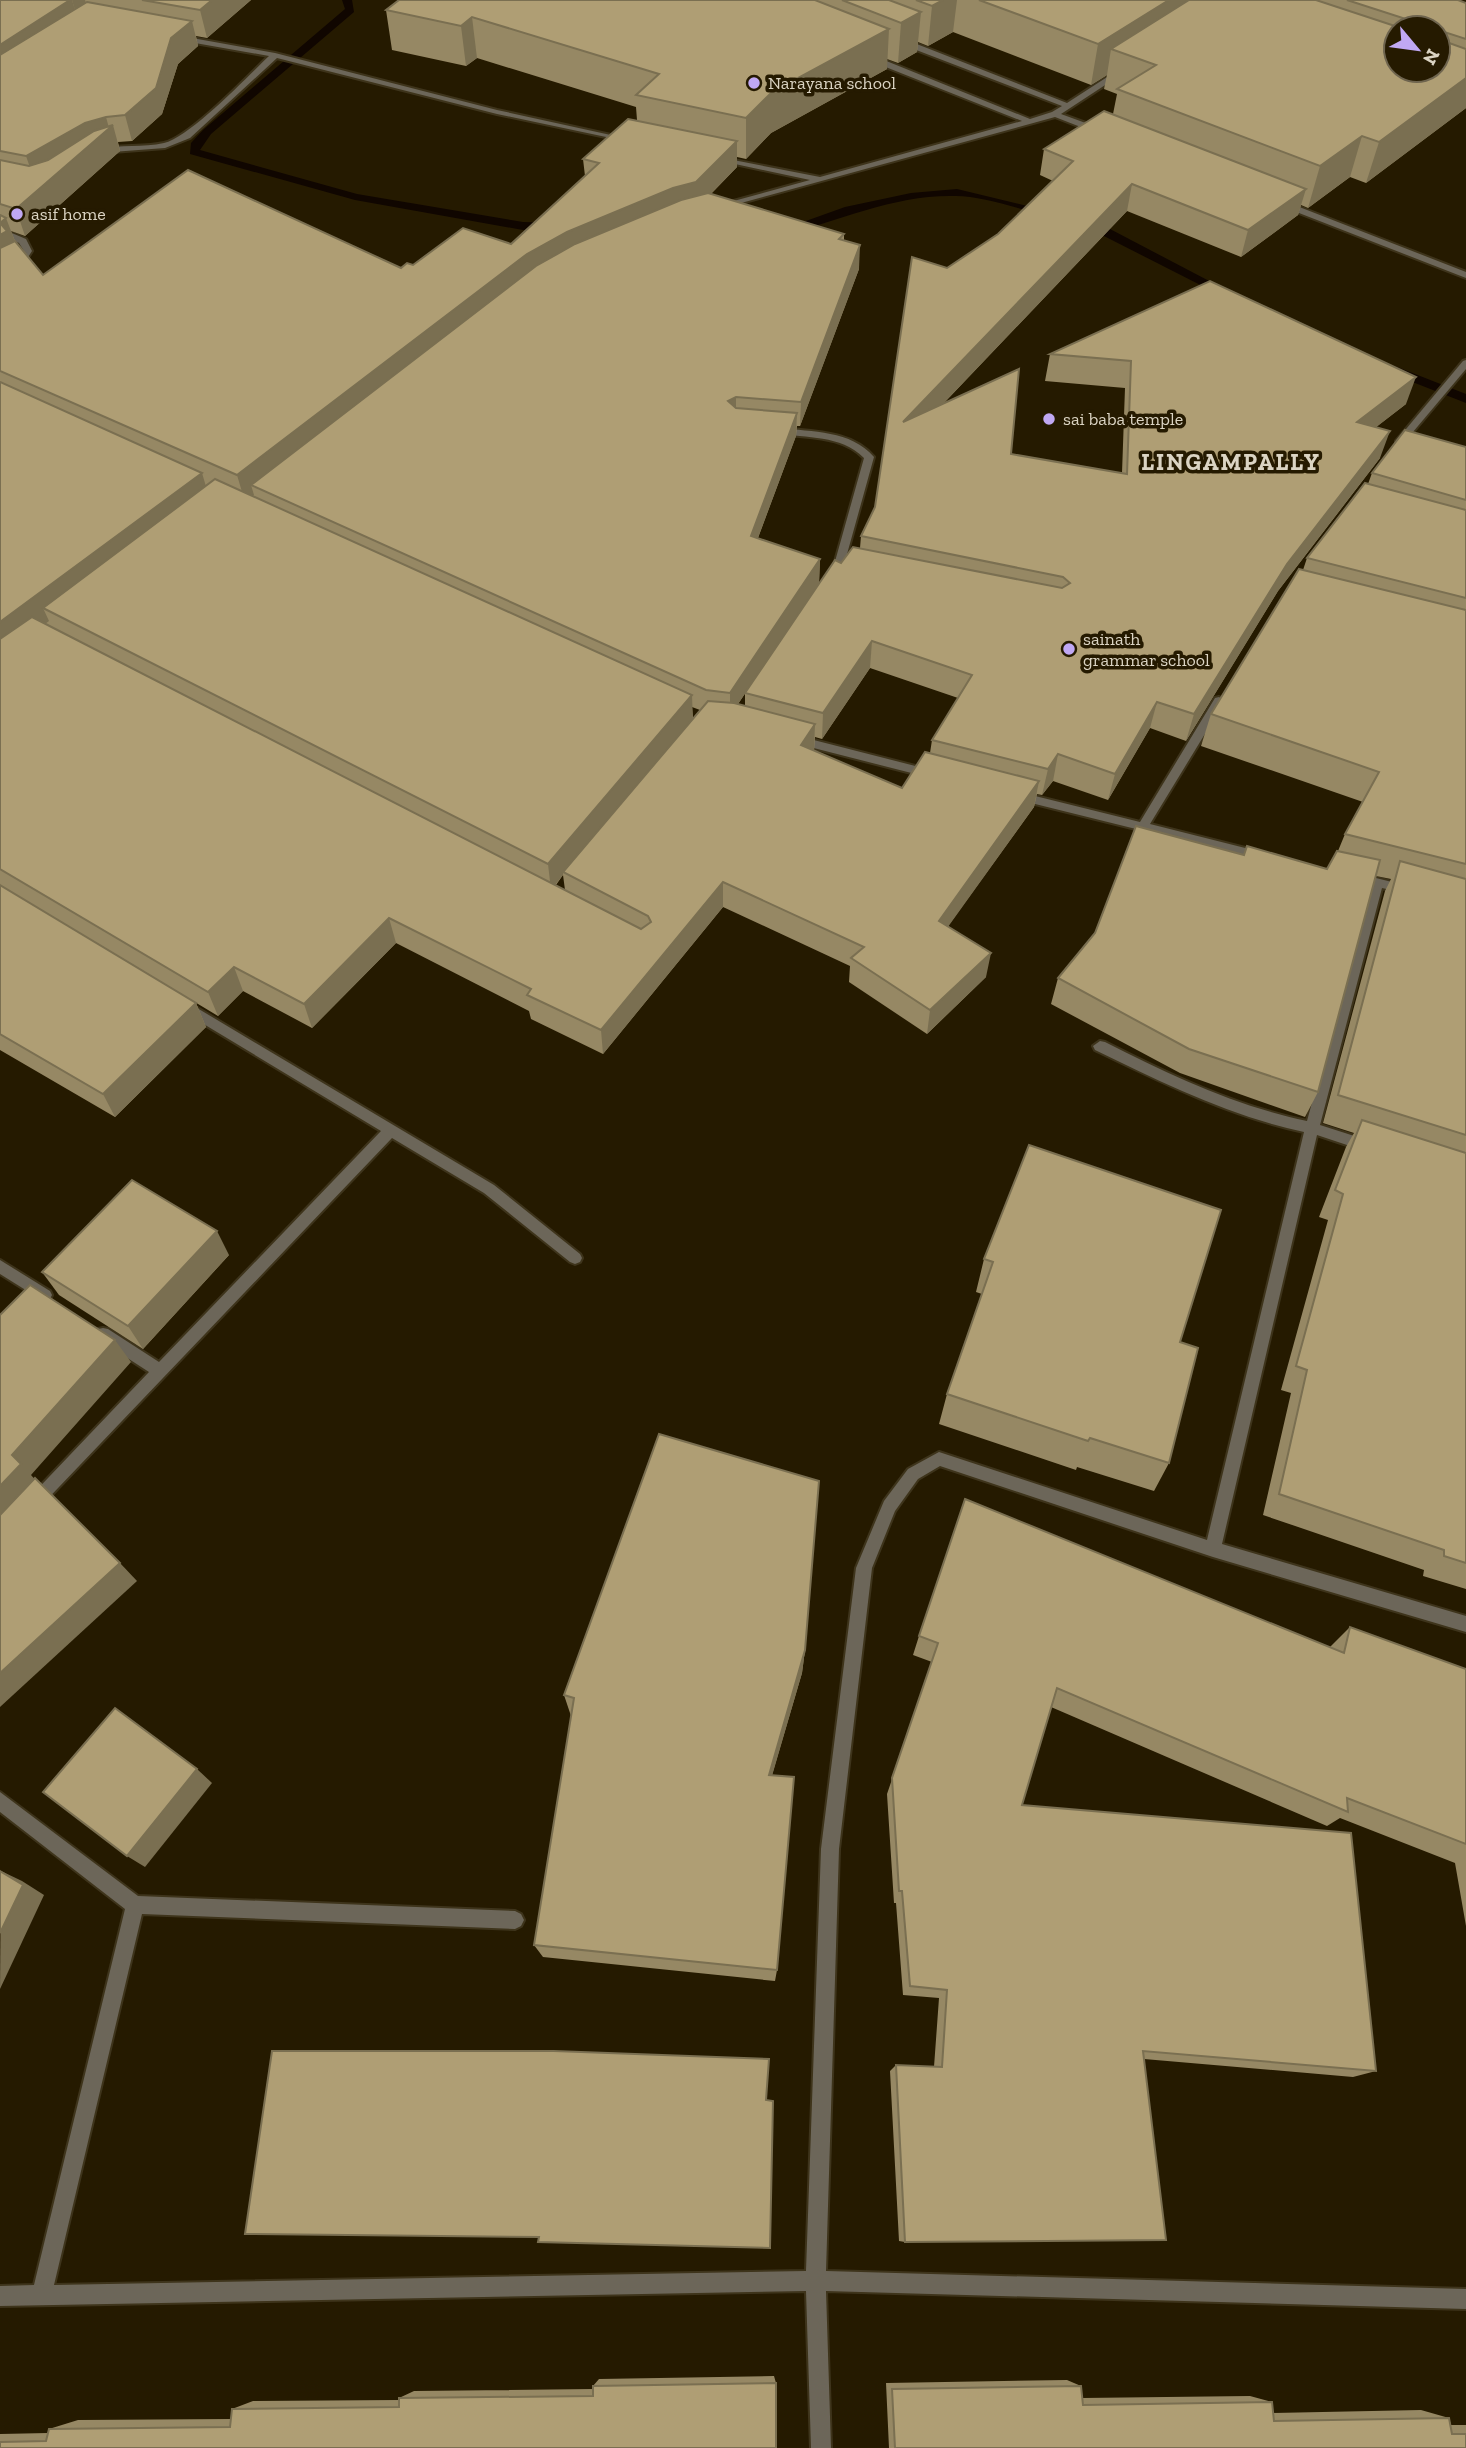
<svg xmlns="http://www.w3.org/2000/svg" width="1466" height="2448" font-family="'Zilla Slab',serif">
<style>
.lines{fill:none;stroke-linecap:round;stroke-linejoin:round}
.stream{fill:#100600;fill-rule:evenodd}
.street-casing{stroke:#3e341b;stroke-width:4}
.street{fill:#6c6659;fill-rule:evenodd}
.wall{fill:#968864;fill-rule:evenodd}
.shaded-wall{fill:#7a6f51}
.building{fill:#af9e74;stroke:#7a6f51;stroke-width:2}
.poi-dot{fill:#c0a8f3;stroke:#251a00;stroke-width:2.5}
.labels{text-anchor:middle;stroke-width:7;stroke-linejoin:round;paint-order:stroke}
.far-poi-label{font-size:18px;fill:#dbd4c3;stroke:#251a00;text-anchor:start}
.far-district-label{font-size:23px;font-weight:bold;letter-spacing:2px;fill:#dbd4c3;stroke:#251a00}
</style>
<rect width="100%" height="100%" fill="#251a00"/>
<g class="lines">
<g class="stream">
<path d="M342,0H352L354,12L211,134L200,150L357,194L523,222L555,223L559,224V230H523L355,200L190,154L191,143L203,130L345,9Z"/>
<path d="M957,189L1056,213L1050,217C1023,210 983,196 956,196C897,194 840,220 784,235L778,231L845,207L911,193Z"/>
<path d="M1082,220L1110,229L1234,294L1224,297L1102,235L1078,226L1076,224Z"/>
<path d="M1392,365L1466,394V403L1387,372V366Z"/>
</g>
<defs>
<g id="street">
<path d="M181,36L275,53L497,110L629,139L625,141L497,114L277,58L190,138L165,148L99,153V149C121,144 143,148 164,143C190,137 247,77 269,56L178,40L177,38Z"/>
<path d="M898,39H904L1067,103L1118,70L1125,72L1061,114L1102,129V133H1096L1055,117L719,209V205L810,180L721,161H718V157L820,177L1022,121L868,60V56H874L1030,119L1052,112L1062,106L898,43Z"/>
<path d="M1284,201L1466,272V278L1281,206L1280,204Z"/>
<path d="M0,228L26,239L32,251L23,265L0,278V271L17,261L24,251L19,243L0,234Z"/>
<path d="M1466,360V369L1402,445H1396V441L1463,361Z"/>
<path d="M780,428C812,432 851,430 874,457L844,565L836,578H828L827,576L834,565L864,458C840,434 807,439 777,433L775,431Z"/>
<path d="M1219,697L1225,701L1150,824L1265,853L1267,856L1265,859L1261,860L1019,800L1013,796L1019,792L1140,822L1215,698Z"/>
<path d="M798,736L931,770L937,774L931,778L794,743L792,740Z"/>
<path d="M1356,873L1404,885L1410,889L1404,893L1382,888L1320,1125L1373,1142L1375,1146L1373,1150L1368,1152L1317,1135L1222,1544L1466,1616V1632L1213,1557L940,1466L918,1479L895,1511L872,1568L839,1849L826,2271L1466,2289V2309L826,2291L831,2448H811L806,2291L0,2306V2286L34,2285L125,1909L0,1812V1792L138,1896L515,1911L521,1914L524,1920L521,1926L515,1929L142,1914L54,2285L806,2271L821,1849L856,1568L884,1501L908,1469L939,1452L1207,1540L1304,1132C1230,1116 1163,1083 1095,1050L1093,1046L1100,1041L1105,1042C1170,1075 1235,1106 1307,1121L1371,885L1352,880L1350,877L1352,874Z"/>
<path d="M187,1002L494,1185L580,1254L582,1258L580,1262L575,1264L570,1262L484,1193L392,1138L38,1509L33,1511L28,1509L25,1504L28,1499L149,1372L98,1339L96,1334L98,1329L103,1328L108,1329L159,1362L381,1131L182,1011L181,1007L182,1003Z"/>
<path d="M0,1260L50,1291L52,1295L50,1299L45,1301L40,1299L0,1274Z"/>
</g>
</defs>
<use href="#street" class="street-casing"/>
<use href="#street" class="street"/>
</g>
<g class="wall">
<path d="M0,0H251L207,38L196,36L198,46L178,64L162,114L132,141L118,142L120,151L25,236L11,231L15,241L43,275L401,268L511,244L585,176L583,159L637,120L636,107L477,58L466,66L392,50L386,10L399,0H1458L1466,3V108L1366,183L1350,177L1308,208L1301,205L1298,215L1241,257L1127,211L944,403L1011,454L1122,473L1125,388L1045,381L1050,354L1210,281L1406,404L1376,427L1380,458L1278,591L1186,741L1150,728L1108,800L1053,781L1042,795L1037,794L1034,807L948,926L986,977L927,1034L849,982L850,966L723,907L603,1054L531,1019L529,1011L396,943L312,1028L243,991L218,1016L77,931L196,1003L206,1027L115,1117L0,1050ZM1396,28H1438V70ZM953,32L1091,85L1107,75L1104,89L1117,94L1113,114L1044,149L1040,175L1053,181L998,234L947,268L875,507L861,536L860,548L841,563L745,693V706L738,704L819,583L820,559L758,538L796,436L797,426H800L859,269L844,240V234L711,194L737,167V157L746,159L771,133L887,69V59L898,63L917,52L918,42L928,46ZM870,668L958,698L932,740L930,753L902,788L814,751L815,737L822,739ZM692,707L700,710L693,718ZM563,875L565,890L556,885Z"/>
<path d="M1466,447V1589L1423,1576L1424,1570L1263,1515L1291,1393L1281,1390L1328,1220L1319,1217L1346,1147L1354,1133L1323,1123L1385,891L1391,879L1376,876L1318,1092L1305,1117L1180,1073L1051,1004L1058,978L1244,855L1327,869L1338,851L1345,834L1363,802L1201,746L1211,714L1303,570L1307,558L1368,484L1372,473Z"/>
<path d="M1029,1145L1180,1342L1169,1463L1154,1491L1077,1467L1076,1470L939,1424L947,1394L982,1294L976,1292L984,1259Z"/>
<path d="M229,1255L143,1349L59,1295L42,1272Z"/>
<path d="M1350,1627L1466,1669V1926L1455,1863L1340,1818L1327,1826L1051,1707L1022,1805L1376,2071L1353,2077L1144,2059L905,2242L899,2241L890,2071L896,2065L934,2067L939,1998L903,1995L896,1903H894L887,1794L932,1662L913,1655L919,1636L1330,1647Z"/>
<path d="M805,1650L802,1673L772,1775L777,1970L775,1981L543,1957L534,1945L571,1716L564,1695Z"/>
<path d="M774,2376L776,2383L0,2448V2434L48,2433L49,2429L78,2420L231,2419L232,2409L253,2401L399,2400V2398L414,2391L593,2389V2386L599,2379Z"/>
<path d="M1067,2380L1081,2386L1082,2398L1250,2396L1272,2402L1273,2413L1421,2410L1449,2418L1451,2425H1466V2448H889L886,2383Z"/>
</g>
<g class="shaded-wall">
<path d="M70,0H72L79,24L0,76V45Z"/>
<path d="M72,0H85L87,6L76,14Z"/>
<path d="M212,0H251L207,38L200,10Z"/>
<path d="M943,0H957L953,32L928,46L932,6Z"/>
<path d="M1169,0H1225L1111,49L1107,75L1091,85L1098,44Z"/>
<path d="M921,12L917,52L898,63L901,23Z"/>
<path d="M472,17L477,58L466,66L461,26Z"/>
<path d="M192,21L198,46L178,64L162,114L132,141L125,115L171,38Z"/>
<path d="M889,29L887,69L771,133L746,159V118L772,92Z"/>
<path d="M1466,78V108L1366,183L1379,142Z"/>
<path d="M106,117L109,128L113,125L120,151L25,236L16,209L35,182L26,156L85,123Z"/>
<path d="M1362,136L1350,177L1308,208L1320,166Z"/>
<path d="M737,141V167L697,208L251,485L254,495L245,502L237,475L527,254Z"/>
<path d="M1132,184L1127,211L900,449L903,422Z"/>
<path d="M1306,189L1298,215L1241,257L1248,230Z"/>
<path d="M6,218L16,244L0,268V223Z"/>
<path d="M860,245L859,269L800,426L801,402Z"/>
<path d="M1416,377L1406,404L1348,449L1357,422Z"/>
<path d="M736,397V420L728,401Z"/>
<path d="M797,413L796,436L750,559L751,536Z"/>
<path d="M1390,431L1380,458L1278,591L1186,741L1194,714L1287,564Z"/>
<path d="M202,473L210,500L43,608L49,621L0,658V622Z"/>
<path d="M820,559L819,583L730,716V693Z"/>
<path d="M872,641L870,668L822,739L823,713Z"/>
<path d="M692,695L693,722L563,872V875L551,890L548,864Z"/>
<path d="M1157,702L1150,728L1108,800L1115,774Z"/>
<path d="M815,724L814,750L801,745Z"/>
<path d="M1058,754L1053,781L1042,795L1048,769Z"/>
<path d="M1039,781L1034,807L935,945L939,921Z"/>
<path d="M723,882V907L603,1054L601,1030Z"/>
<path d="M389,918L396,943L312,1028L304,1004Z"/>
<path d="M991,953L986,977L927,1034L930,1010Z"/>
<path d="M234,967L243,991L218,1016L208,992Z"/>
<path d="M196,1003L206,1027L115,1117L103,1094Z"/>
<path d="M217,1231L229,1255L143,1349L128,1326Z"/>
<path d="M115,1340L131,1362L31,1475L39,1484L0,1525V1486L12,1455Z"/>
<path d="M120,1563L137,1581L0,1707V1673Z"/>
<path d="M805,1650L802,1673L767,1793L769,1775Z"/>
<path d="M197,1769L212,1783L145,1867L127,1856Z"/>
<path d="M1,1871L22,1881L44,1895L0,1989Z"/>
</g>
<g class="building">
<path d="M0,0H70L0,45Z"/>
<path d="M142,0H212L200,10Z"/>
<path d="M399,0H815L889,29L772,92L746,118L636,95L659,74L472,17L461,26L386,10Z"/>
<path d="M842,0H889L921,12L901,23Z"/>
<path d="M916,0H943L932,6Z"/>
<path d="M979,0H1169L1098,44Z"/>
<path d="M1189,0H1316L1401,28H1396V70H1438V39L1466,49V78L1379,142L1362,136L1320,166L1117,89L1156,65L1111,49Z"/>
<path d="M1347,0H1458L1466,3V39L1438,30V28L1417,27L1416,28H1410L1409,20Z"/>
<path d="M87,2L192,21L171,38L156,88L125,115L106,117L85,123L26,156L0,151V55Z"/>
<path d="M1104,111L1306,189L1248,230L1132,184L903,422L1019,369L1011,454L1127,474L1131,361L1050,354L1210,281L1416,377L1357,422L1390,431L1287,564L1194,714L1157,702L1115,774L1058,754L1048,769L932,740L972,675L872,641L823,713L745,693L835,560L841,563L853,547L1062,588L1070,583L1063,577L861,536L875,507L912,257L947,268L998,234L1073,161L1044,149Z"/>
<path d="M628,119L737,141L696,182L673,188L567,232L527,254L237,475L0,371V248L15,241L43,275L188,170L401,268L407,263L413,265L463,228L511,244L599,163L583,159Z"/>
<path d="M113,125L16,209L0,204V160L29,166L48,160L94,131Z"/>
<path d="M708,193L844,234L839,239L860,245L801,402L736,397L728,401L736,408L797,413L751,536L820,559L730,693L706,690L251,485L536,266L575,244L681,200Z"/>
<path d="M0,215L6,218L0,223L7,231L0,235Z"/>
<path d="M0,382L202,473L0,622Z"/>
<path d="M1405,430L1466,447V500L1372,473Z"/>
<path d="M215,479L692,695L548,864L43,608Z"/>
<path d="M1365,483L1466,510V598L1307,558Z"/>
<path d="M1299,569L1466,610V864L1345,834L1379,772L1211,714Z"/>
<path d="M32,617L641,929L651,922L648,916L563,872L708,701L734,703L815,724L801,745L902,788L925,752L1039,781L939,921L991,953L930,1010L851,958L864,947L723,882L601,1030L527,995L531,989L389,918L304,1004L234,967L208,992L0,869V639Z"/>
<path d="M1136,826L1244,855L1247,846L1327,869L1337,851L1380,860L1318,1092L1189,1049L1058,978L1095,933Z"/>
<path d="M1400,861L1466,879V1135L1338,1095Z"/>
<path d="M0,885L196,1003L103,1094L0,1034Z"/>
<path d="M1362,1120L1466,1153V1563L1444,1556V1550L1279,1494L1307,1370L1296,1366L1343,1194L1335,1190Z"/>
<path d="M1029,1145L1221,1210L1180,1342L1198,1348L1169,1463L1090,1438L1088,1441L947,1394L993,1262L984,1259Z"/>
<path d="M132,1180L217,1231L128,1326L42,1272Z"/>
<path d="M30,1285L115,1340L12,1455L21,1464L0,1486V1315Z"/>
<path d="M659,1434L819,1481L805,1650L769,1775L794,1777L777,1970L534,1945L574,1698L564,1695Z"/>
<path d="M35,1478L120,1563L0,1673V1515Z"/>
<path d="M965,1499L1344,1653L1350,1627L1466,1669V1844L1347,1798L1348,1812L1057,1688L1022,1805L1351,1833L1376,2071L1143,2051L1166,2240L905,2242L896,2065L942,2067L947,1990L910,1986L902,1891H899L892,1778L938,1643L919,1636Z"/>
<path d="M115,1708L197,1769L127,1856L43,1792Z"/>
<path d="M0,1871L23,1885L0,1933Z"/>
<path d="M272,2051H554L769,2059L766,2100L773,2101L770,2248L538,2242L539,2237L245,2234Z"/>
<path d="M776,2383V2448H0V2442L46,2441L49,2429L230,2427L232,2409L399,2407V2398L593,2396V2386Z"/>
<path d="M1081,2386L1083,2405L1272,2402L1274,2421L1449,2418L1452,2434H1466V2448H895L892,2389Z"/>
</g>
<g class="poi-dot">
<circle cx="754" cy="83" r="7"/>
<circle cx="17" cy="214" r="7"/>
<circle cx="1049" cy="419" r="7"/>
<circle cx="1069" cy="649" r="7"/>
</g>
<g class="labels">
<g class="far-poi-label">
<text x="768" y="89">Narayana school</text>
<text x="31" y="220">asif home</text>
<text x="1063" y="425">sai baba temple</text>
<text x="1083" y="645">sainath<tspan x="1083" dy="21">grammar school</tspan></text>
</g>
<g class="far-district-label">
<text x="1231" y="470">LINGAMPALLY</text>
</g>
</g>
<g transform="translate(1417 49) rotate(119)"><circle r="33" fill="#251a00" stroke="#6e644e" stroke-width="2"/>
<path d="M0-5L12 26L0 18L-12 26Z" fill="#c0a8f3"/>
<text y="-10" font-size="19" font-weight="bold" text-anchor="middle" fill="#dbd4c3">N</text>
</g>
</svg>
